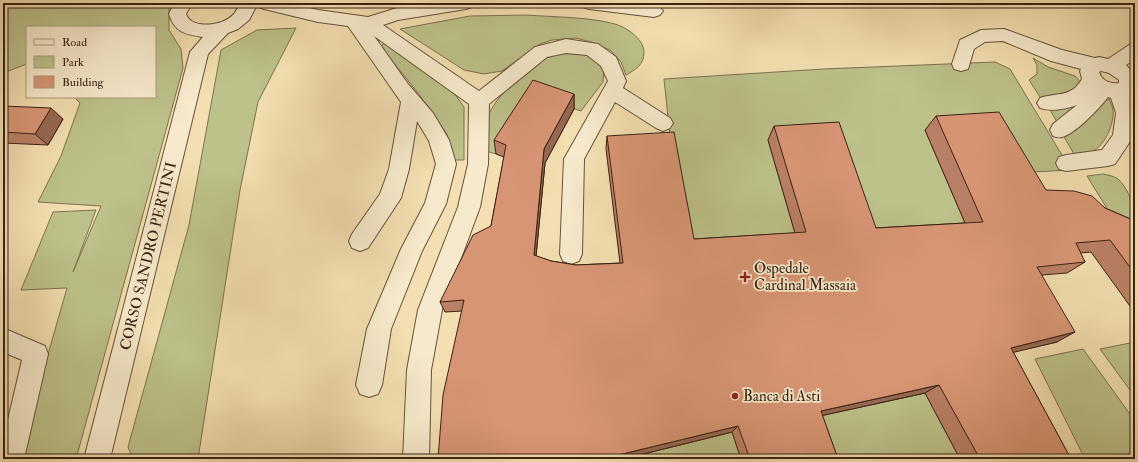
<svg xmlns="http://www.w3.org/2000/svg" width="1138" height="462" font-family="'IM FELL Double Pica',serif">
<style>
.green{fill:#bdc18a;stroke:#7c724f}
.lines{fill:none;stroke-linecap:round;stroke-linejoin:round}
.minor-casing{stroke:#68513b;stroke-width:2}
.minor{fill:#f7eacc;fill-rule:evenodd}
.wall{fill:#ba8065;stroke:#3a2214}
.shaded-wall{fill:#976852;stroke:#3a2214}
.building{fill:#d89575;stroke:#3a2214}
.poi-dot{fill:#8f2418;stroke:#f7eacc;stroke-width:1.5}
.labels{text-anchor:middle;stroke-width:3.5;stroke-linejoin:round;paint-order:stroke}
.street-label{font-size:15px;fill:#3a2214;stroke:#f7eacc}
.poi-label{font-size:15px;fill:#3a2214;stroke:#f7eacc;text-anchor:start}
</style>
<rect width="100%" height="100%" fill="#f3dfb1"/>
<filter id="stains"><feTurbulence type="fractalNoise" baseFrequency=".005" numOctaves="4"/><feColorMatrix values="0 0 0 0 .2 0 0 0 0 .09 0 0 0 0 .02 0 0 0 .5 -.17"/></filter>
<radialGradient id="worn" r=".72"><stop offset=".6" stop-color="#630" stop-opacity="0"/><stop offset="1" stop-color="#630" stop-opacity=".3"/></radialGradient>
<g class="green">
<path d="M3,3H169V30L181,49L183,68L76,459H18L67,288L21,290L53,212L96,210L73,272L101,206L38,202L61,156L80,103L74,97H155V27H27V64L3,73Z"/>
<path d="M526,15C552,17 591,17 615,24C626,27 644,39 644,52C644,65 636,69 626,75L621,62L610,50L591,42L576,38L552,40L540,44L502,71L484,74L464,70L400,29L470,16Z"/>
<path d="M296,28L258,102L240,190L198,459H133L128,447L189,225L221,50L257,30Z"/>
<path d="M384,43L448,85L464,107V160H452L447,134L418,93L381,47Z"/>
<path d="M565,51C584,53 591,55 604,69L603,82L581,111L534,95L496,154L486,151C486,139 485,126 489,114C498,93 528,69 548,57C553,54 560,53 565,51Z"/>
<path d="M1033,58L1048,67L1075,76L1081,83L1078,89L1042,100L1029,80L1037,74V65Z"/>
<path d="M995,62L1010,69L1071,170L1013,173L925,130L970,234L865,240L768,140L798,244L690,250L671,145L664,79L824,69Z"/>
<path d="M1109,99C1110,102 1113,107 1113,111C1114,127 1102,152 1084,155C1081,155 1077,154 1074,154L1063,135L1099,103Z"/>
<path d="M1081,102L1059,126L1048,106Z"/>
<path d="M1103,174C1108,175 1114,176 1118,179C1138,198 1135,229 1135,254L1087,176Z"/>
<path d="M1135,342V397L1100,349Z"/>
<path d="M1083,349L1135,421V459H1085L1035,359Z"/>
<path d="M925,393L960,459H826L811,418Z"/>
<path d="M732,432L741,459H623Z"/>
</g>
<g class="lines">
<defs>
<g id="minor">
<path d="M174,3H192L186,14C191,28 215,26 226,20C234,16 237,10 240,3H289L318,10L368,17L397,8L428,3H475L472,7L466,9L398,20L383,25L479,91L535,47L566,39L598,44L616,57L626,81L623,88L670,118L673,123L670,128L663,131L656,128L615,102L584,159L582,254L579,261L571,264L563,261L560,254L564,159L608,81L601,66L587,55L566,53L547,57L489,104L488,164L480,207L442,310L431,370L429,459H403L407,370L418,310L458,207L468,164L469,104L374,36L408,84L433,113L449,140L456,164L446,204L422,251L391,329L382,385L378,394L369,397L360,394L356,385L367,329L401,249L425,203L436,164L429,141L417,121L409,169L401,198L368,248L360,251L352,248L349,241L352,234L380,194L389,169L401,102L348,26L318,22L264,9L258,7L257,5L249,20L238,29L228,33L208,54L110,459H84L190,52L203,37C185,34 175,33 169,14Z"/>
<path d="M580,3H638L660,7L663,11L660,15L654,17L589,9L583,7Z"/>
<path d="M1004,29L1062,50L1095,58L1099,57L1108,59L1129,45L1135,43V59L1126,65L1135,75V92L1130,95L1135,111L1133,137L1115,164L1108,166L1066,171L1059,169L1056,163L1059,157L1066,155L1102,150L1113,135L1116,113L1111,98L1108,97C1100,108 1075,134 1062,137C1059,138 1056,137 1053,136L1050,130L1053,124L1077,105C1065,109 1052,112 1040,108L1037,103L1040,98C1058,92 1071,98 1082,79L1080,71L1081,69L1051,61L1003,41L985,42L974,49L968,69L961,71L954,69L952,64L960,40L981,30ZM1101,71L1109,73L1119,80V83C1110,84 1102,81 1099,72Z"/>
<path d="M3,328L45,346L48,354L24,459H3V441L22,360L3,352Z"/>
</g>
</defs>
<use href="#minor" class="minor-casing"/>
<use href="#minor" class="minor"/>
</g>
<g class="wall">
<path d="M574,94V109L545,163L536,256L551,261L576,265L620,263L606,149L607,136L694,239L795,233L768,140L774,126L876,228L965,223L925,130L936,116L1046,190L1105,208L1135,221V313L1091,252L1080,253L1085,262L1067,273L1042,275L1057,342L1013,352L1071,459H960L925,393L822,415L838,459H741L732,432L623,459H438L462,311L445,312L440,302L491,226L504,157L496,154L494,140Z"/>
<path d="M3,106L63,119L48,145L3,143Z"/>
</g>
<g class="shaded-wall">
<path d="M574,94V109L545,163L535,267L534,255L544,149Z"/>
<path d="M51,108L63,119L48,145L35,134Z"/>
<path d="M1075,332L1057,342L994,357L1011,348Z"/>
<path d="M939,385L925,393L811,418L821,411Z"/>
<path d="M738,426L732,432L623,459H610V457Z"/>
</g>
<g class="building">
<path d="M533,80L574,94L544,149L534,255L551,261L576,265L623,263L607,136L674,132L694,239L806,232L774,126L839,122L876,228L983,222L936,116L999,112L1046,190L1074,191L1092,196L1105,208L1135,221V274L1110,240L1076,243L1085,262L1037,267L1075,332L1011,348L1071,459H980L939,385L821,411L838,459H750L738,426L610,457L611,459H438L443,395L464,300L440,302L473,235L491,226L506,145L494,140Z"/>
<path d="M3,106L51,108L35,134L3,132Z"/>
</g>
<g class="poi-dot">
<path d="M743 271h4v4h4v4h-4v4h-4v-4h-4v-4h4z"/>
<circle cx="735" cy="396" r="4"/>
</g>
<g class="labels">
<g class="street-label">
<text transform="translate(148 256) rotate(-76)" y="5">CORSO SANDRO PERTINI</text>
</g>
<g class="poi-label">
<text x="754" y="273">Ospedale<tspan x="754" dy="17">Cardinal Massaia</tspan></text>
<text x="743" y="401">Banca di Asti</text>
</g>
</g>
<rect width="1138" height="462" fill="none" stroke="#f3dfb1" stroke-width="16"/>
<rect x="4" y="4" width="1130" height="454" fill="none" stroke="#3a2214" stroke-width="2"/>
<rect x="8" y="8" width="1122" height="446" fill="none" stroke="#3a2214"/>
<rect x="26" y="26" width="130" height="72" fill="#f7eacc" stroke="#ab9a82"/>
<rect x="34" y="39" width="20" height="6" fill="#f7eacc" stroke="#ab9a82"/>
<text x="62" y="46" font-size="12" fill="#3a2214">Road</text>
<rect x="34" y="56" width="20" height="12" fill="#bdc18a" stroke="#ab9a82"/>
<text x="62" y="66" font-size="12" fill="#3a2214">Park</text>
<rect x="34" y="76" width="20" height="12" fill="#d89575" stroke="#ab9a82"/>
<text x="62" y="86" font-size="12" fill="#3a2214">Building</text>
<rect width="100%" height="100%" filter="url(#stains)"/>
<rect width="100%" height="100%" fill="url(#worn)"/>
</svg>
